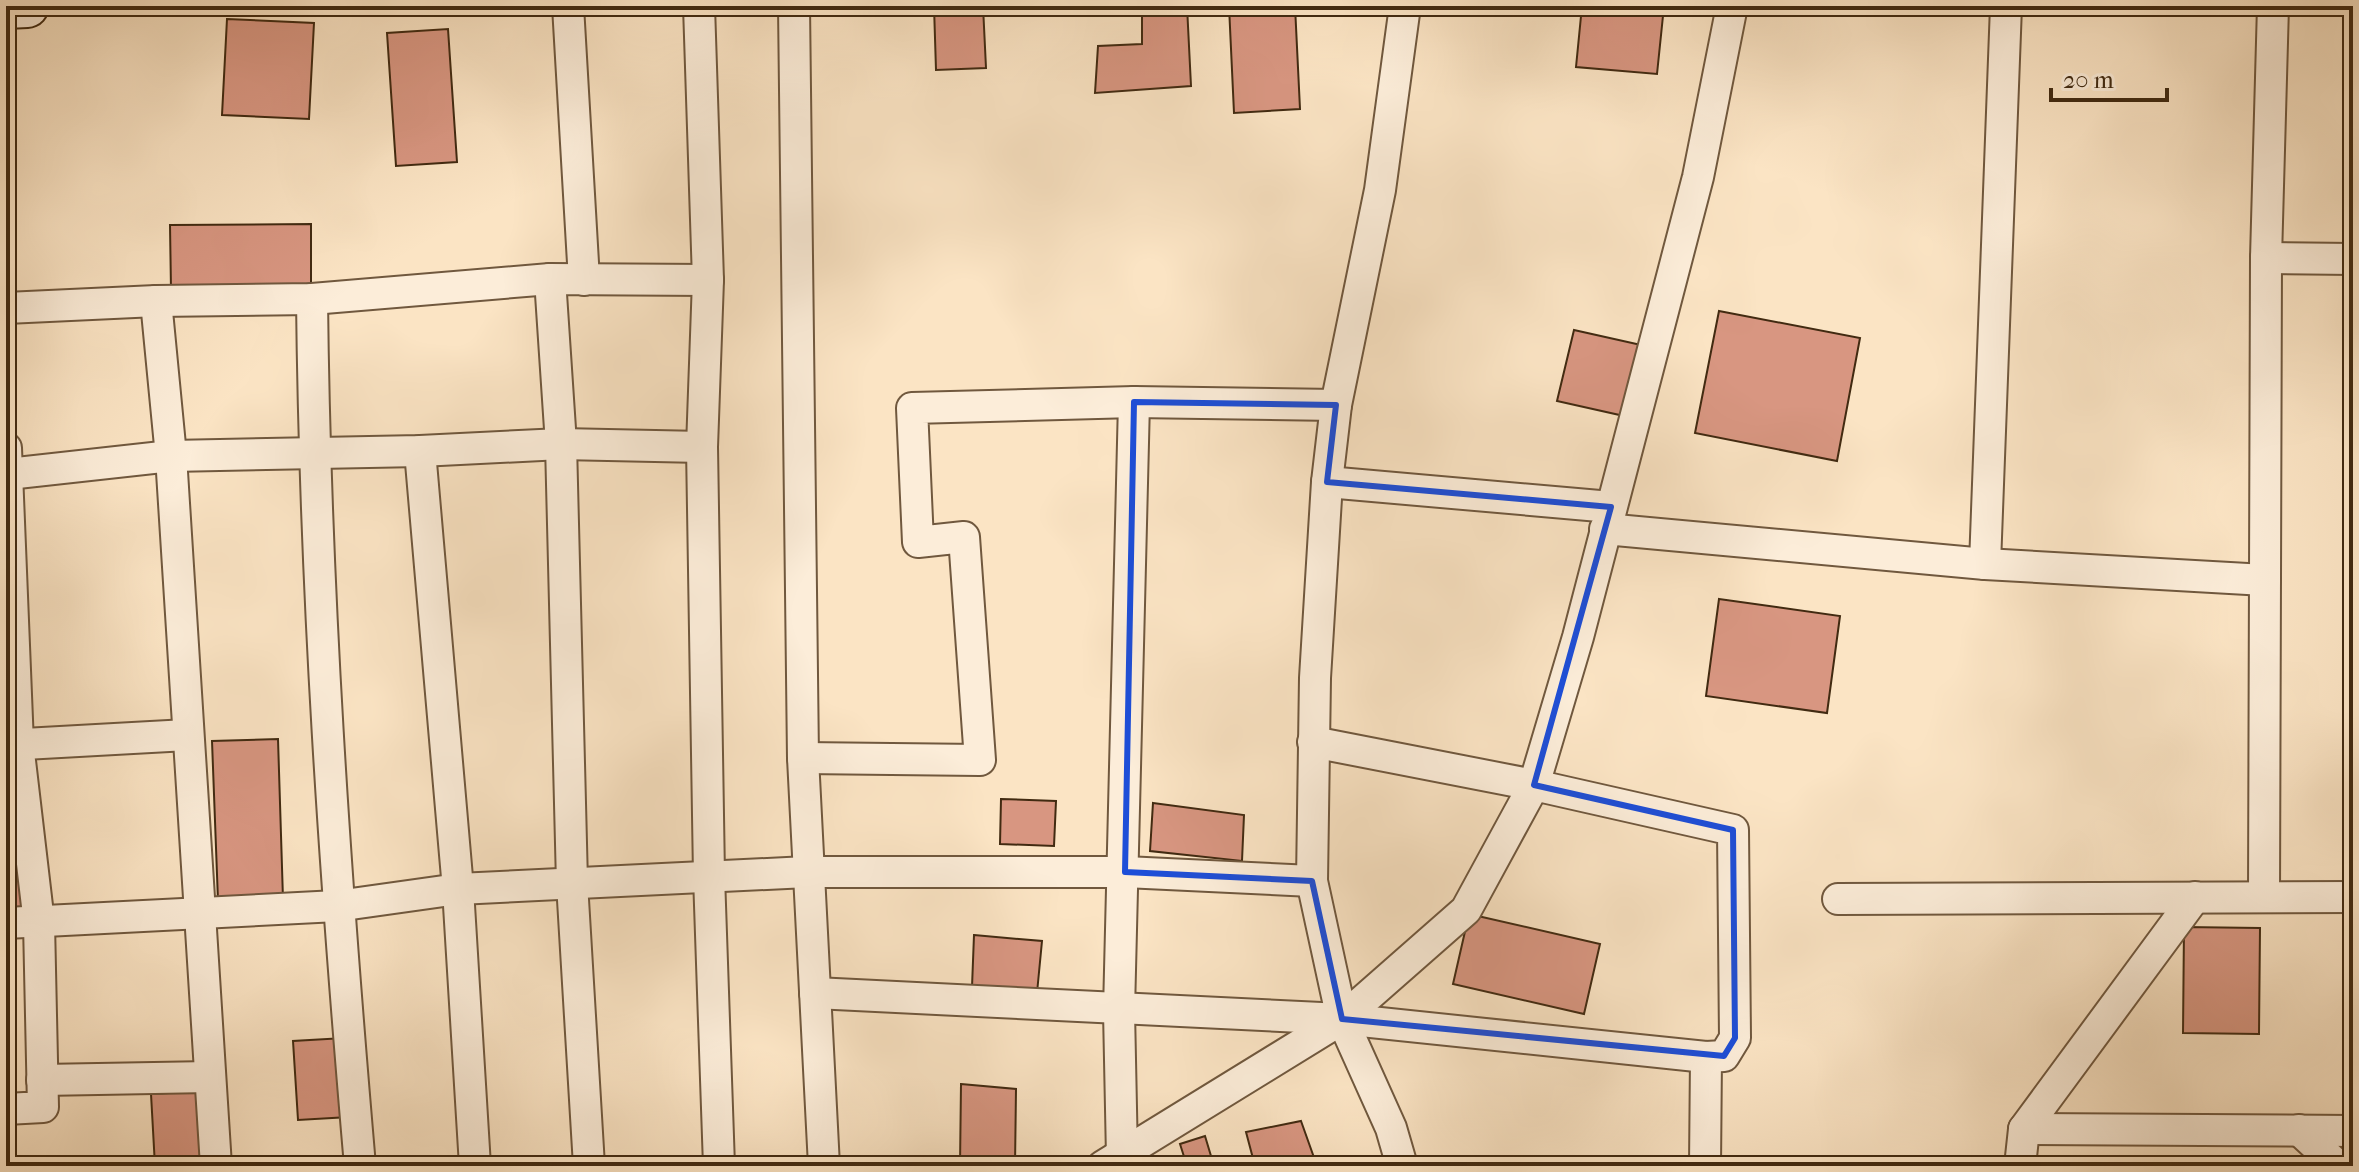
<svg xmlns="http://www.w3.org/2000/svg" width="2359" height="1172" font-family="'IM FELL French Canon',serif">
<style>
.building{fill:#d89681;stroke:#412a11;stroke-width:2}
.lines{fill:none;stroke-linecap:round;stroke-linejoin:round}
.street-casing{stroke:#70583e;stroke-width:34}
.secondary-casing{stroke:#412a11;stroke-width:46}
.street{stroke:#fcedd9;stroke-width:30}
.secondary{stroke:#fcedd9;stroke-width:42}
.marked{fill:none;stroke:#1d4ed8;stroke-width:6;stroke-linejoin:round}
</style>
<rect width="100%" height="100%" fill="#fbe4c4"/>
<filter id="stains"><feTurbulence type="fractalNoise" baseFrequency=".0025" numOctaves="4"/><feColorMatrix values="0 0 0 0 .2 0 0 0 0 .09 0 0 0 0 .02 0 0 0 .5 -.17"/></filter>
<radialGradient id="worn" r=".72"><stop offset=".6" stop-color="#630" stop-opacity="0"/><stop offset="1" stop-color="#630" stop-opacity=".3"/></radialGradient>
<g class="building">
<path d="M934,6H983L986,68L936,70Z"/>
<path d="M1142,6H1187L1191,86L1095,93L1098,46L1142,44Z"/>
<path d="M1229,6H1295L1300,109L1234,113Z"/>
<path d="M1582,6H1664L1657,74L1576,67Z"/>
<path d="M227,19L314,23L309,119L222,115Z"/>
<path d="M448,29L457,162L396,166L387,33Z"/>
<path d="M311,224V288L171,290L170,225Z"/>
<path d="M1719,311L1860,338L1837,461L1695,433Z"/>
<path d="M1574,330L1650,347L1633,418L1557,401Z"/>
<path d="M1719,599L1840,616L1827,713L1706,696Z"/>
<path d="M278,739L283,899L218,901L212,741Z"/>
<path d="M1001,799L1056,801L1054,846L1000,844Z"/>
<path d="M1153,803L1244,815L1242,861L1150,851Z"/>
<path d="M22,846L27,908L6,910V847Z"/>
<path d="M1469,914L1600,944L1584,1014L1453,984Z"/>
<path d="M2184,927L2260,928L2259,1034L2183,1033Z"/>
<path d="M974,935L1042,941L1037,993L972,987Z"/>
<path d="M344,1038L349,1117L298,1120L293,1041Z"/>
<path d="M961,1084L1016,1089L1015,1166H960Z"/>
<path d="M202,1091L206,1166H155L151,1094Z"/>
<path d="M1301,1121L1317,1166H1255L1246,1132Z"/>
<path d="M1205,1136L1214,1166H1187L1180,1144Z"/>
<path d="M2264,1163V1166H2167Z"/>
</g>
<g class="lines">
<defs>
<g id="street">
<path d="M568,6L584,280"/>
<path d="M699,6L708,280L702,447L709,876L719,1166"/>
<path d="M794,6L803,758L824,1166"/>
<path d="M2266,258L2353,259"/>
<path d="M550,279L561,444L572,883L589,1166"/>
<path d="M312,299C315,588 335,877 360,1166"/>
<path d="M156,301L171,456L216,1166"/>
<path d="M6,308L156,301L312,299L550,279L708,280"/>
<path d="M6,448L18,744L39,923L43,1107L6,1109"/>
<path d="M420,451L458,889L475,1166"/>
<path d="M8,474L171,456L420,451L561,444L702,447"/>
<path d="M1327,482L1611,507"/>
<path d="M1605,529L1985,564L2265,580"/>
<path d="M1985,564L2006,6"/>
<path d="M1313,742L1534,785L1733,830L1735,1038L1724,1056L1706,1057L1705,1166"/>
<path d="M6,745L187,735"/>
<path d="M803,758L980,760L964,537L918,542L912,408L1134,402L1336,405"/>
<path d="M2264,897L2266,258L2273,6"/>
<path d="M1838,899L2353,897"/>
<path d="M6,923L337,906L458,889L807,872H1125L1312,881"/>
<path d="M815,993L1342,1019L1706,1057"/>
<path d="M42,1080L210,1077"/>
<path d="M2024,1129L2353,1131"/>
<path d="M2299,1130L2338,1166"/>
<path d="M1122,1157L1119,1011L1134,402"/>
<path d="M1103,1166L1342,1019L1466,910L1534,785L1578,637L1698,177L1732,6"/>
<path d="M1402,1166L1391,1128L1342,1019L1312,881L1315,678L1327,482L1336,405L1380,190L1405,6"/>
<path d="M2020,1166L2024,1129L2195,897"/>
</g>
<path id="secondary" d="M6,7L27,6"/>
</defs>
<use href="#street" class="street-casing"/>
<use href="#secondary" class="secondary-casing"/>
<use href="#street" class="street"/>
<use href="#secondary" class="secondary"/>
</g>
<path class="marked" d="M1134,402L1336,405L1327,482L1611,507L1534,785L1733,830L1735,1038L1724,1056L1342,1019L1312,881L1125,872Z"/>
<rect width="2359" height="1172" fill="none" stroke="#fbe4c4" stroke-width="32"/>
<rect x="8" y="8" width="2343" height="1156" fill="none" stroke="#412a11" stroke-width="4"/>
<rect x="16" y="16" width="2327" height="1140" fill="none" stroke="#412a11" stroke-width="2"/>
<path d="M2051 88v12h116v-12" fill="none" stroke="#412a11" stroke-width="4"/>
<text x="2063" y="88" font-size="24" fill="#412a11" stroke="#fcedd9" stroke-width="6" paint-order="stroke">20 m</text>
<rect width="100%" height="100%" filter="url(#stains)"/>
<rect width="100%" height="100%" fill="url(#worn)"/>
</svg>
